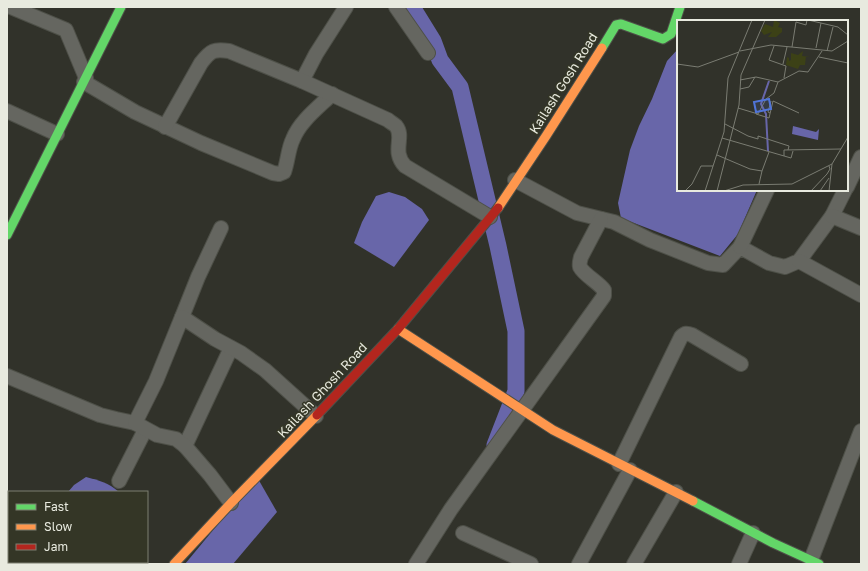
<svg xmlns="http://www.w3.org/2000/svg" width="868" height="571" font-family="'Golos Text',sans-serif">
<style>
.water{fill:#6866a9}
.lines{fill:none;stroke-linecap:round;stroke-linejoin:round}
.canal{stroke:#6866a9;stroke-width:17}
.street-casing{stroke:#4e5048;stroke-width:16}
.fast-casing{stroke:#4e5048;stroke-width:11}
.slow-casing{stroke:#4e5048;stroke-width:11}
.jam-casing{stroke:#4e5048;stroke-width:11}
.street{stroke:#656660;stroke-width:14}
.fast{stroke:#63d668;stroke-width:9}
.slow{stroke:#ff974d;stroke-width:9}
.jam{stroke:#b3261e;stroke-width:9}
.labels{text-anchor:middle;stroke-width:3;stroke-linejoin:round;paint-order:stroke}
.street-label{font-size:13px;fill:#e8eadf;stroke:#343626}
.inset-river{fill:none;stroke:#6866a9;stroke-width:2}
.inset-road{fill:none;stroke:#7a7c72;stroke-width:1}
.view{fill:#5075da;fill-opacity:0.15;stroke:#5075da;stroke-width:2}
.inset-edge{fill:none;stroke:#e8eadf;stroke-width:2}
</style>
<rect width="100%" height="100%" fill="#31322a"/>
<g class="water">
<path d="M678,49V190H757L738,234L720,256L621,218L618,203L630,150L639,126L652,99L667,61Z"/>
<path d="M389,192L405,197L422,209L429,220L394,267L354,243L362,222L376,196Z"/>
<path d="M86,477C98,480 109,483 119,492H68L74,485Z"/>
<path d="M257,477L277,512L233,564H185Z"/>
<path d="M39,562H117L115,564H39Z"/>
</g>
<g class="lines">
<path class="canal" d="M412,7L433,41L440,60L460,87L498,246L516,331V391L495,445"/>
<defs>
<g id="street">
<path d="M11,7L66,30L86,78"/>
<path d="M396,7L428,53"/>
<path d="M302,81L316,54L346,7"/>
<path d="M84,82L135,112L201,143L273,173L279,174L284,172C288,161 288,149 293,139C300,121 319,107 332,94"/>
<path d="M7,111L57,134"/>
<path d="M165,127L201,63C211,50 214,49 229,51L302,81L388,120C390,122 394,124 396,126C405,137 391,151 405,166L490,217"/>
<path d="M515,180L577,213L614,222L650,240L708,263L723,265L740,247L769,263L785,267L799,261L832,216L845,190"/>
<path d="M847,187L861,157"/>
<path d="M832,216L861,228"/>
<path d="M740,247L767,190"/>
<path d="M799,261L861,295"/>
<path d="M182,317L198,277L221,228"/>
<path d="M7,376L100,415L116,419L135,423"/>
<path d="M185,446L231,348"/>
<path d="M619,464L681,337C685,333 687,333 692,335L741,364"/>
<path d="M119,481L145,430"/>
<path d="M231,503L210,475L185,446L176,439L157,435L135,423L156,381L182,317L215,339L241,353L265,370L316,416"/>
<path d="M463,533L531,564"/>
<path d="M811,560L861,431"/>
<path d="M416,564L451,509L604,296V290C598,282 584,275 580,267C579,264 580,261 581,257L601,219"/>
<path d="M579,564L630,470"/>
<path d="M634,564L676,492"/>
<path d="M739,564L753,533"/>
</g>
<g id="fast">
<path d="M602,48L616,25L621,24L663,39L671,34L680,7"/>
<path d="M7,235L121,7"/>
<path d="M693,501L773,543L819,564"/>
</g>
<g id="slow">
<path d="M498,208L546,136L602,48"/>
<path d="M398,329L553,430L693,501"/>
<path d="M174,564L231,503L317,415"/>
</g>
<g id="jam">
<path d="M317,415L398,329L498,208"/>
<path d="M14,562L16,564"/>
</g>
</defs>
<use href="#street" class="street-casing"/>
<use href="#fast" class="fast-casing"/>
<use href="#slow" class="slow-casing"/>
<use href="#jam" class="jam-casing"/>
<use href="#street" class="street"/>
<use href="#fast" class="fast"/>
<use href="#slow" class="slow"/>
<use href="#jam" class="jam"/>
</g>
<g class="labels">
<g class="street-label">
<text transform="translate(563 83) rotate(-58)" y="5">Kailash Gosh Road</text>
<text transform="translate(322 390) rotate(-47)" y="5">Kailash Ghosh Road</text>
</g>
</g>
<g transform="translate(677 20)">
<rect width="171" height="171" fill="#31322a"/>
<path d="M97,0L103,3L101,7L105,8V12L99,17H91L95,12L87,15L84,11L88,4L96,7ZM126,31L125,36L133,37L129,36L128,45H123L121,49L109,45L110,37L112,38V41L114,40V33L121,35Z" fill="#3c4116"/>
<path d="M116,106L139,112L142,109L141,120L115,114Z" fill="#6866a9"/>
<path class="inset-river" d="M91,131L89,94L84,84L92,61"/>
<path class="inset-road" d="M131,0L161,7L171,15M97,26L92,40L109,46L107,58M115,27L119,2L129,5L130,0M139,28L144,3M63,31L94,25L155,31L171,21M150,31L156,7M142,37L171,43M0,44L21,47L62,32M106,44L110,27M63,60L79,57L101,62L122,51L131,52L145,31M63,69L72,67L78,57M61,88L81,94L89,79L97,73L101,62M93,93L91,92L94,81M79,94L92,98L96,81L122,93M48,104L71,116L81,119V116L112,126L111,130M45,118L114,138L116,131M40,135L73,149L85,151L82,164M107,136V130L164,129M85,151L92,132M8,171L15,164L24,146H36M28,171L47,112L51,58L75,0M40,171L62,85L64,55L88,0M47,171L66,165L115,164L155,144L171,117M134,171L150,154L153,149L152,146M143,171L152,158M152,171L155,144"/>
<path class="view" d="M92,79L94,89L79,92L77,82Z"/>
<rect width="171" height="171" class="inset-edge"/>
</g>
<rect width="868" height="571" fill="none" stroke="#e8eadf" stroke-width="16"/>
<rect x="8" y="491" width="140" height="72" fill="#343626" stroke="#7c7e70"/>
<rect x="16" y="504" width="20" height="6" fill="#63d668" stroke="#7c7e70"/>
<text x="44" y="511" font-size="12" fill="#e8eadf">Fast</text>
<rect x="16" y="524" width="20" height="6" fill="#ff974d" stroke="#7c7e70"/>
<text x="44" y="531" font-size="12" fill="#e8eadf">Slow</text>
<rect x="16" y="544" width="20" height="6" fill="#b3261e" stroke="#7c7e70"/>
<text x="44" y="551" font-size="12" fill="#e8eadf">Jam</text>
</svg>
